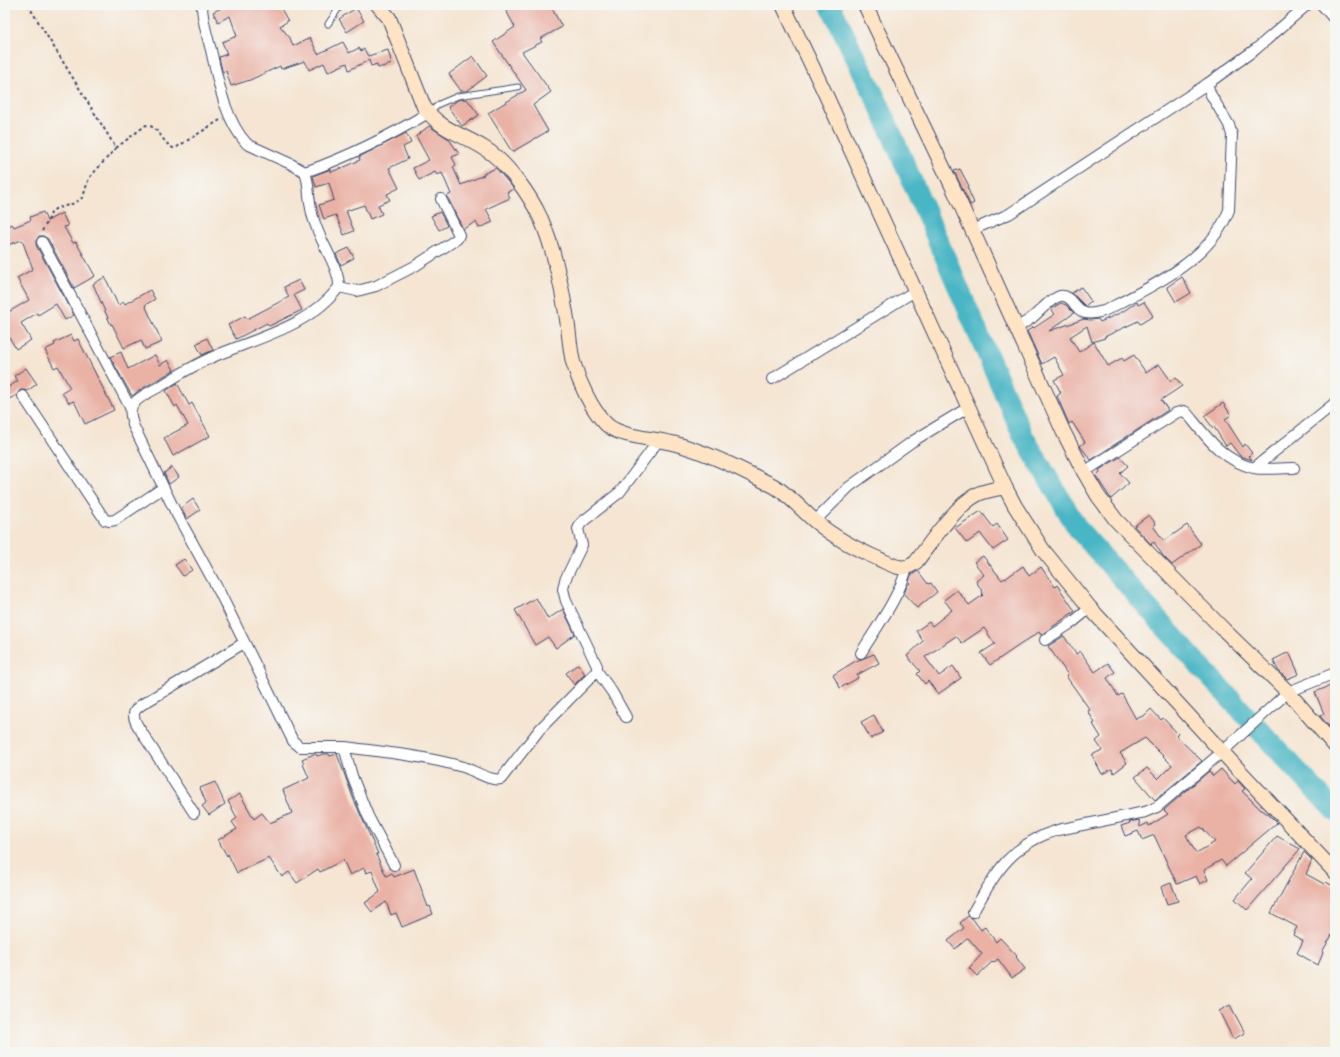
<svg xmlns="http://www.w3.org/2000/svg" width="1340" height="1057" font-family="'IM FELL Double Pica',serif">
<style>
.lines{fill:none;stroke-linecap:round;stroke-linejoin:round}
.river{stroke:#4ab6c5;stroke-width:21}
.building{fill:#eab1a5;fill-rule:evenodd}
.lane-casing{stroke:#3c4a6f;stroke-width:7}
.street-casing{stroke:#3c4a6f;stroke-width:12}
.secondary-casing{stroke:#3c4a6f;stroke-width:16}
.path{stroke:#3c4a6f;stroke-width:2;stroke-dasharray:3 3;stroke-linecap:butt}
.lane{stroke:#fff;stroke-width:5}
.street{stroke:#fff;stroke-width:10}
.secondary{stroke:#fee4c5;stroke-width:14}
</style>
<rect width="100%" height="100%" fill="#f6f6f2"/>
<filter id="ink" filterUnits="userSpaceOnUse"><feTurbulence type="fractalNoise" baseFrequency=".025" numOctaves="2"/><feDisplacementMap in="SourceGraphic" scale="8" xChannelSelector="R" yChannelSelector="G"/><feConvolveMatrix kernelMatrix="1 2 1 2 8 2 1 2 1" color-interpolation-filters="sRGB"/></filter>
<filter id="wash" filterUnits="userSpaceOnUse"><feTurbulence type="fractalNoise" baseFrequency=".012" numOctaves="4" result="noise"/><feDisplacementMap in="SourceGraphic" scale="16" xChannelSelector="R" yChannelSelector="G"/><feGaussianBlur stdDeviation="0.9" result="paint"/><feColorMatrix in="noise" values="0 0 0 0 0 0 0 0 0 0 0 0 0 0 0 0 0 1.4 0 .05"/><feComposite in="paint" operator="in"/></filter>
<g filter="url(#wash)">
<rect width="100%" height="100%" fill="#f5e5d2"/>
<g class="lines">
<path class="river" d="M830,5L879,105L1022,434L1078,529L1196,662L1335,811"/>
</g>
<g id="blocks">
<g class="building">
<path d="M228,5H279L288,21L280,26L290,38L293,46L310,38L318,54L343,42L349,53L359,48L361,51L364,49L368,56L388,50L392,64L378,68L377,64L371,66L369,60L349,70L347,63L328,72L324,63L309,70L305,61L281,69L280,66L250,80L231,86L226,71L223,72L222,70L219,57L227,54L222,42L237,36L230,16L218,22L213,12Z"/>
<path d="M503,5H550L562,27L540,39L542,42L522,52L551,92L533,105L548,131L512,152L488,113L526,90L493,42L515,27Z"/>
<path d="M356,8L364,21L347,32L339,19Z"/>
<path d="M473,56L487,76L467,91H461L449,74Z"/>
<path d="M467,99L479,115L462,126L448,107L458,100Z"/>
<path d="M429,126L449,139L459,154L452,157L456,165L453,167L461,185L484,175L483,174L496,168L514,189L507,192L510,198L486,209L493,222L479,228L476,222L463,229L447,196L451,194L442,173L437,175L435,172L419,180L413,168L429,160L416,136Z"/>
<path d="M406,133L411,143L403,147L408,159L389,168L399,188L387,194L390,200L378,205L382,214L370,219L364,205L346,211L354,231L344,235L336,215L324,219L319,205L334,200L329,183L316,187L313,176L331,169V172L347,166L360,160L359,157Z"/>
<path d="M960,169L969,186L967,187L974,203L970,205L954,171Z"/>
<path d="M43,212L47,221L62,213L68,226L64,227L73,243L76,242L95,276L74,288L48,239L43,236H39L36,241V245L74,315L65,320L56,304L38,315L37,313L21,323L31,340L16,349L5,330V314L29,300L17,278L33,269L22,240L5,246V228L12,224L14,227L31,220L30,217Z"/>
<path d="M440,212L447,226L439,230L431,216Z"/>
<path d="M349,248L354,258L341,265L336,254Z"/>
<path d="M105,277L118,305L124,302L125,304L150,290L155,299L145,305L162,342L145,349L141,340L124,348L112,324L111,325L93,284Z"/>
<path d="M1182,277L1191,293L1176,302L1167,287Z"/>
<path d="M299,280L304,290L294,295L302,310L269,326L267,323L236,339L228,325L245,316L247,319L289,297L284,287Z"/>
<path d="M1081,287L1091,301L1085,306L1072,293Z"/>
<path d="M1137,302L1138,305L1144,302L1153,316L1140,324L1138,321L1104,337L1105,338L1092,342L1087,326L1070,337L1079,352L1094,342L1108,366L1122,358L1124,361L1134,355L1146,373L1159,364L1171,381L1176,378L1182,386L1161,400L1168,410L1091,460L1080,446L1085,442L1072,422L1069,424L1057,396L1061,393L1054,380L1064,375L1054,357L1042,364L1027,331L1034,327V328L1055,314L1051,309L1061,303L1066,305L1074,313L1049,331L1084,319L1090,320L1098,319L1100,322L1122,312Z"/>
<path d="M71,335L74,341L78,339L114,410L85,424L74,401L69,403L62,393L70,388L58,366L54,368L45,350L55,345L54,343Z"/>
<path d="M207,338L213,350L202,355L196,344Z"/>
<path d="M121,352L128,369L155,355L160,365L168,360L174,370L140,390L132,396L110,357Z"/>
<path d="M26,368L37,384L27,391L23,390H20L17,395L5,401V389L18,381L14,376Z"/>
<path d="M177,383L189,405L192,403L210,436L173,456L164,438L188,425L177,405L175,407L166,391Z"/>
<path d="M1223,403L1231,415L1225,419L1243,447L1245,444L1252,453L1249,456L1252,460L1240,456L1230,443L1226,446L1214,427L1213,428L1204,416Z"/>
<path d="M1120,457L1128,466L1120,473L1129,483L1111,499L1096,476L1100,472L1099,470Z"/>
<path d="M172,467L179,477L169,484L164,473Z"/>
<path d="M193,499L200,510L187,519L181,508Z"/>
<path d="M981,511L993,527L997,524L1008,540L993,550L980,533L967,543L955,528Z"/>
<path d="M1149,515L1156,524L1153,526L1164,541L1187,525L1201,544L1172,565L1163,556L1154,542L1151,544L1134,526Z"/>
<path d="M983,556L1002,580L1005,578V579L1023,566L1029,576L1041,567L1055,587L1057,585L1075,611L1041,635L1039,632L990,665L981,653L995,644L984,628L962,643L956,636L925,657L939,676L953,666L961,678L938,694L928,681L925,684L917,674L920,671L907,656L923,641L916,631L929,622L932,626L952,610L944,600L957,590L969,605L983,595L982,594L983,593L976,581L984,575L974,562Z"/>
<path d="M184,559L192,570L183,576L175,565Z"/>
<path d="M918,571L928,584L931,583L937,592L917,608L904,594L907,586L910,583L909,582L911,575Z"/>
<path d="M536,598L548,619L563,609L575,634L556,648L548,637L535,645L515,610Z"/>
<path d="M1064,636L1076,654L1080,651L1095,672L1108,663L1115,672L1107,678L1118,696L1122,694L1136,719L1145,715L1151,709L1161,720L1163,718L1178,734L1176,736L1202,761L1155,800L1135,777L1147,768L1158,779L1172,765L1145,738L1120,753L1127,763L1114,773L1112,769L1102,774L1092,755L1102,750L1096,741L1101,737L1093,724L1095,723L1088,711L1090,710L1066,676L1068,675L1048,646Z"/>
<path d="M1289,652L1299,674L1287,679L1278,670L1273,660Z"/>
<path d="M874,654L879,663L857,675L858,678L840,688L833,675L854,662Z"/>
<path d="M578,664L585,674L574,685L566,673Z"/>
<path d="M1335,684V733L1320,716L1324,714L1315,692Z"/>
<path d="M874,715L883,732L871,739L861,722Z"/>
<path d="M314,754H316L317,756L323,754H329L330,756L337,754L354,800L378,854H376L386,876L392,873L394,877L414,869L428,907L430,906L433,914L402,927L396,913L391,915L386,902L372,912L365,903L380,892L372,871L366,873L364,868L350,875L343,860L320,872L318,869L297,883L289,872L282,877L269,858L237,873L228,854L227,856L218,840L237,829L232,822L237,818L228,801L240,794L254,819L262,813L270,823L292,813L283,790L309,778L303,764L304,763L302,759Z"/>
<path d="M1221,769L1235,784L1238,781L1245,789L1242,791L1261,810H1262L1269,815L1277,823L1226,866L1221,860L1204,870L1208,880L1200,884L1196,876L1177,884L1154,835L1142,840L1138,831L1125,836L1121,826L1130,823L1129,822L1139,820L1140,827L1148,823L1149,826L1168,814L1164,810L1209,771L1213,776ZM1201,827L1215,842L1196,853L1186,835Z"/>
<path d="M215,782L225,804L209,815L202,806L206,803L200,788Z"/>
<path d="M1277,836L1300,849L1247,910L1235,899L1252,879L1245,873Z"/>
<path d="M1304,852L1312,860L1306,874L1324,884L1326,882L1335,887V938L1332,935L1322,952L1323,953L1318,965L1297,953L1303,941L1293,935L1297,927L1271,913Z"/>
<path d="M1171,883L1178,901L1167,904L1161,887Z"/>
<path d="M968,916L972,918L981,930L985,927L996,942L1000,938L1017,956L1016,957L1025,969L1012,978L998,959L994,962L993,961L977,976L969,968L982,954L968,938L955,949L948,941L964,928L960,923Z"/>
<path d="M1230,1005L1245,1033L1233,1039L1219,1011Z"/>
</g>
</g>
</g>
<g filter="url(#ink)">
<use href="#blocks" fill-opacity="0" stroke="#3c4a6f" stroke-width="1"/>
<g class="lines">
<defs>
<g id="lane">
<path d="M328,24L341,5"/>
<path d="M430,112L439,104L458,96L518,87"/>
</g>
<g id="street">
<path d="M202,5C202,20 207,35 211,50C218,81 225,120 247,144L291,164L305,172C309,182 308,192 310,202C311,210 313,219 316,226C321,242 340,270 339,287C310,326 257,338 215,356C196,364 178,375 161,386C153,390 141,396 135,402C128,408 131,417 133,425L175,511L220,593L293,741L300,747H344L352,776L368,816L394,865"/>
<path d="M1322,5L1335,20"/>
<path d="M305,172C348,157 390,136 428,113"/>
<path d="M972,230L1009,214L1207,84L1256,49L1307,5"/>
<path d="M42,242L131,409"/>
<path d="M339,287L357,291L376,286L415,266L457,239L459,235L441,199"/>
<path d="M1017,328C1022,324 1028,321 1033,317C1041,310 1050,299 1060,296C1072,294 1075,310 1085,313C1091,315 1098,312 1104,311C1149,288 1211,260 1229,210L1232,135L1229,125L1211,95L1207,84"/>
<path d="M772,379L915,291"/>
<path d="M23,396L105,520L110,521L115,520L163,488"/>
<path d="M1254,468L1335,403"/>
<path d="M1084,472L1176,413L1184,411L1186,412C1205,435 1222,461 1254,468C1266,470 1281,468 1294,468"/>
<path d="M815,521L849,487L913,441L969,407"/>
<path d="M1045,640L1073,622L1090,608"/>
<path d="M861,653C878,625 898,599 907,568"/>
<path d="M597,671L612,692L626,717"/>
<path d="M344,747C384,752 425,756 463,767C473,770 491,782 501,779L540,729L597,671V666L566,601L563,589L565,580L582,545L578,529L581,523L620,492L659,440"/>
<path d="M194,813L139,728C128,711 136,708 151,699L244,643"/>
<path d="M973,912C996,872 1011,844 1058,830L1145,812L1157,807L1222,752L1288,692L1335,673"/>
</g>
<g id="secondary">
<path d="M378,5L389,18L424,107C440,130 462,134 484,148C507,162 530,195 541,219C553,247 560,278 565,308C569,326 569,345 573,362C579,382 591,409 606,424C620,438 656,438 676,444C702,451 726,462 750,474C758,478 766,482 774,486C788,494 803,511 816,522C835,538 856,549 879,559C892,565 903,573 916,562C931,542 956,505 978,494C987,490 996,489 1005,487"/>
<path d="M783,5L824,91L1005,487L1015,506L1043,550L1090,608L1222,752L1335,872"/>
<path d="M865,5L955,192L1063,431L1084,472L1098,496L1116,520L1224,630L1288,692L1335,746"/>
</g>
</defs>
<use href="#lane" class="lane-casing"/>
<use href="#street" class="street-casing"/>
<use href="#secondary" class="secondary-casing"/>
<g class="path">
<path d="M28,5L116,148L146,125C159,126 162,143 173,148L177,147L220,120"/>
<path d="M42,231L48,221L51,213L55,209L75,203L83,197L89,178L116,148"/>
</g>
<use href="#lane" class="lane"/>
<use href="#street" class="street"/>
<use href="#secondary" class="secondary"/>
</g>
</g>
<rect width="1340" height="1057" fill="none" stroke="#f6f6f2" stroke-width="20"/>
</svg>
